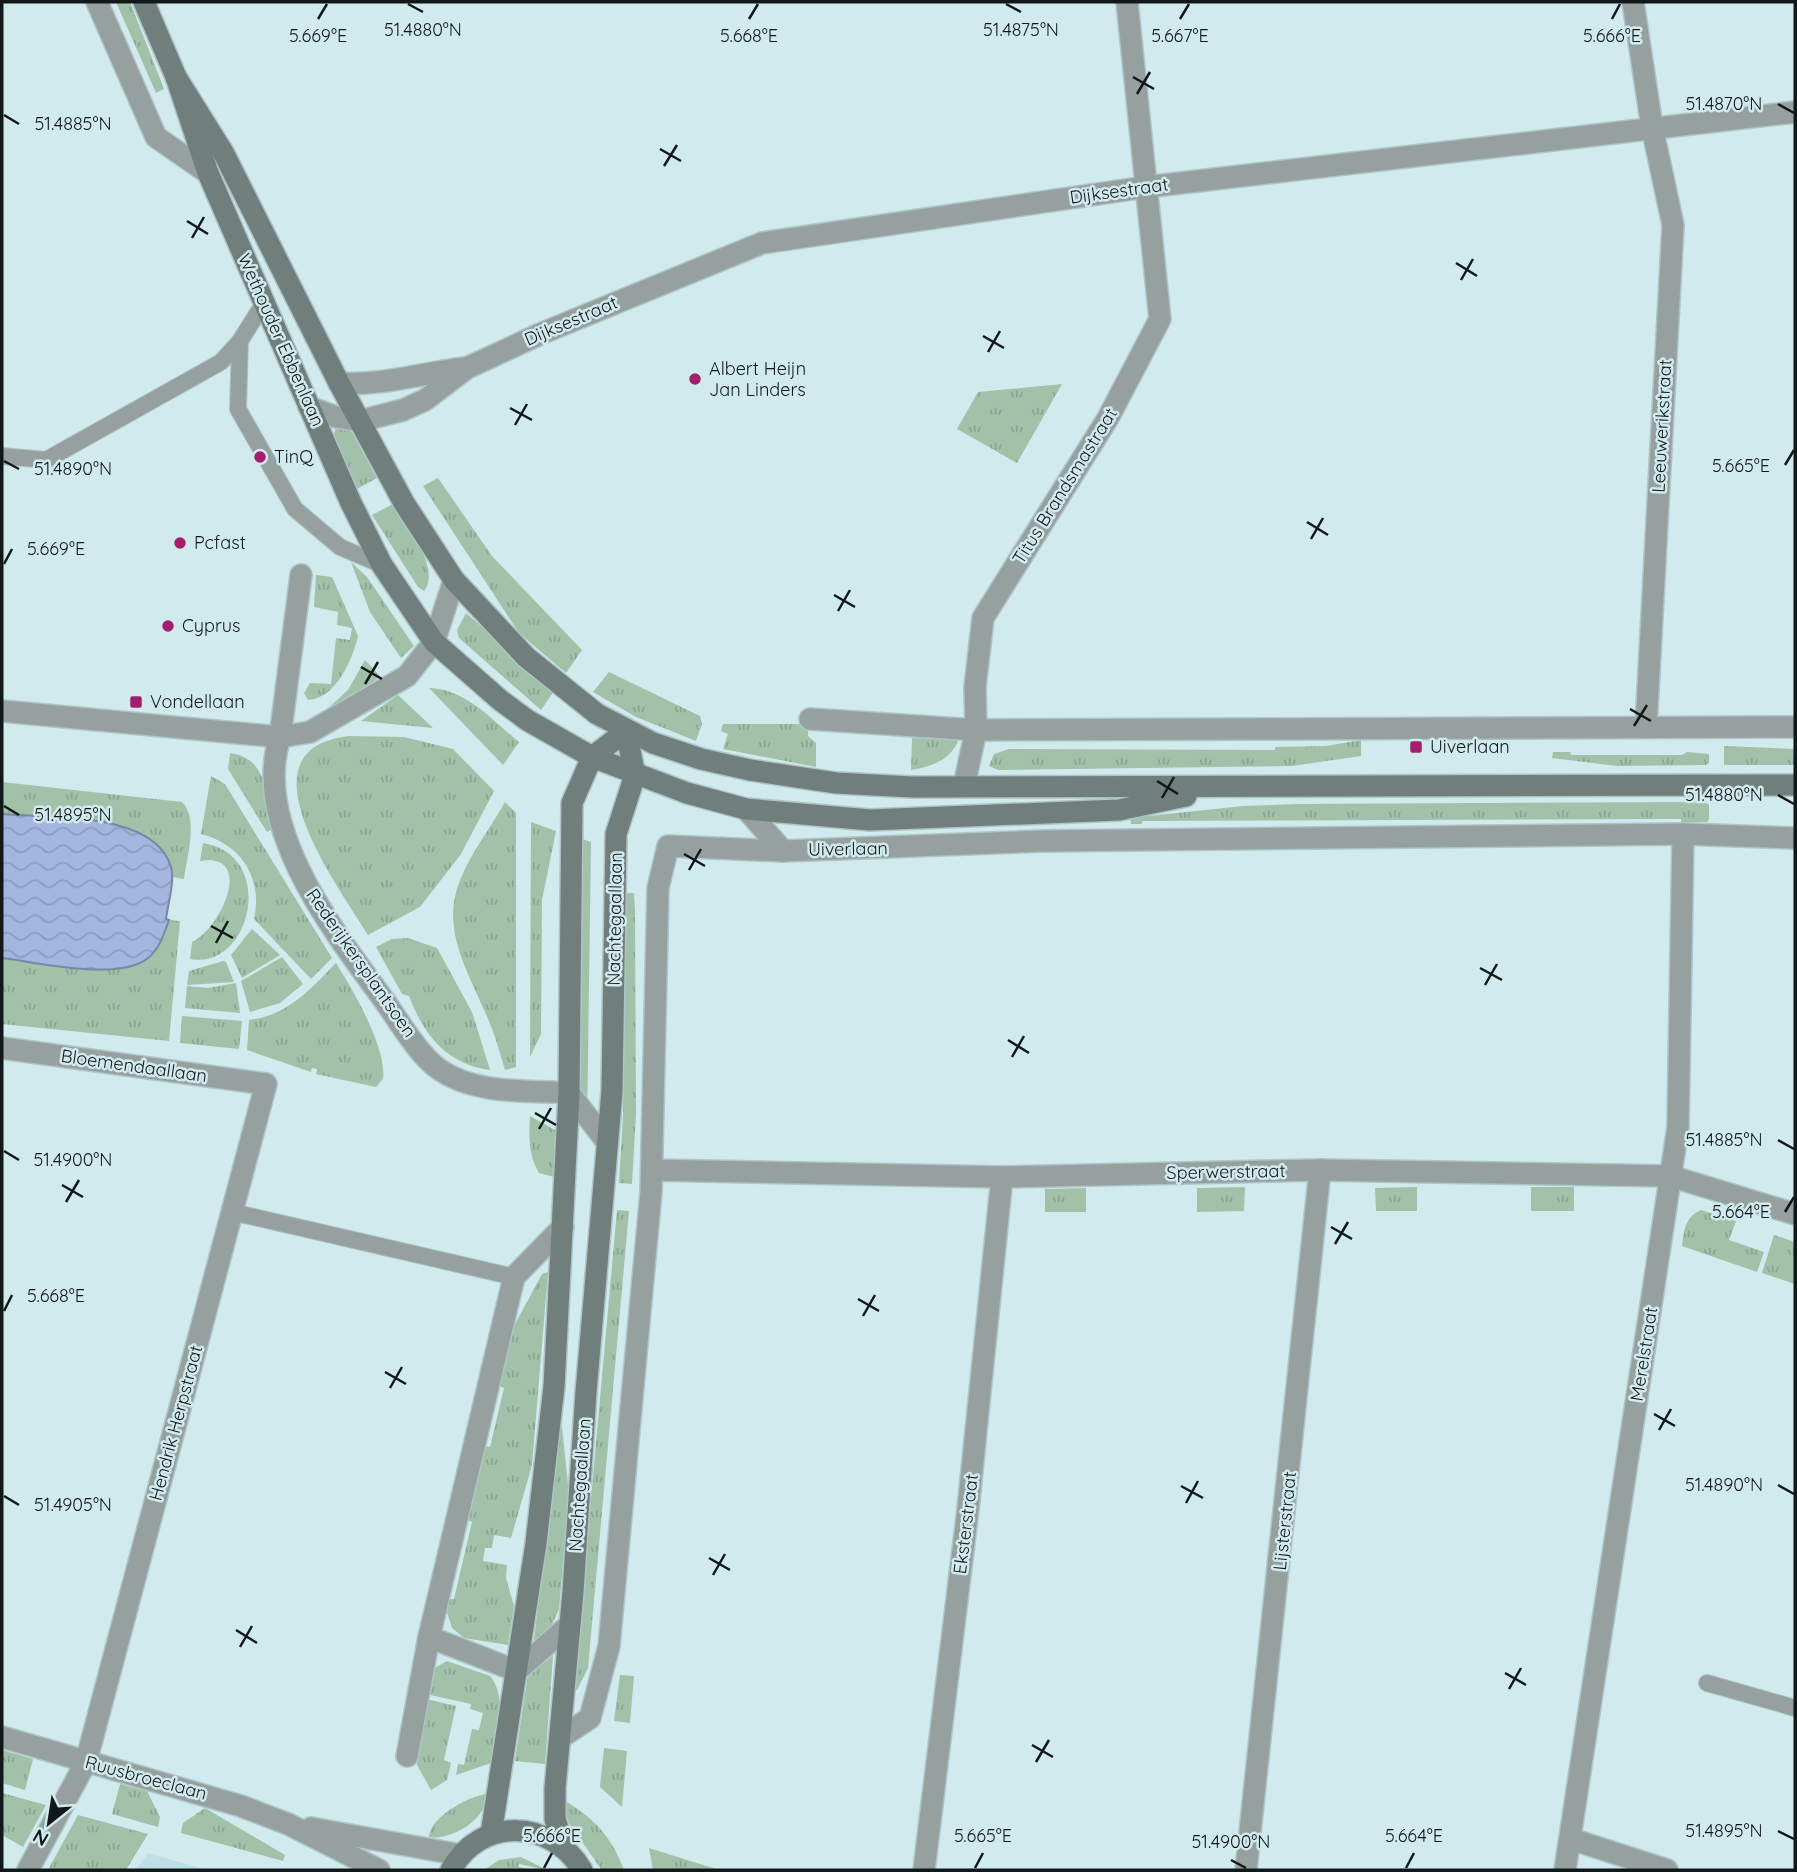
<svg xmlns="http://www.w3.org/2000/svg" width="1797" height="1872" font-family="Quicksand,sans-serif">
<style>
.built{fill:#bddfe5}
.grass{fill:url(#grass-tufts)}
.water{fill:url(#water-waves);stroke:#7787a4;stroke-width:2}
.lines{fill:none;stroke-linecap:round;stroke-linejoin:round}
.lane-casing{stroke:#aec4c8;stroke-width:18}
.street-casing{stroke:#aec4c8;stroke-width:24}
.secondary-casing{stroke:#aec4c8;stroke-width:24}
.lane{stroke:#96a09e;stroke-width:16}
.street{stroke:#96a09e;stroke-width:21}
.secondary{stroke:#707f7b;stroke-width:21}
.ticks{fill:none;stroke:#10181a;stroke-width:2.5}
.poi-dot{fill:#a31f6c;stroke:#d1eaee;stroke-width:2.5}
.labels{text-anchor:middle;stroke-width:5;stroke-linejoin:round;paint-order:stroke}
.street-label{font-size:18px;fill:#10181a;stroke:#d1eaee}
.poi-label{font-size:18px;fill:#10181a;stroke:#d1eaee;text-anchor:start}
.ticks-label{font-size:18px;text-anchor:middle;fill:#10181a;stroke:#d1eaee;stroke-width:5;stroke-linejoin:round;paint-order:stroke}
</style>
<defs>
<pattern id="grass-tufts" width="24" height="20" patternUnits="userSpaceOnUse" patternTransform="scale(1.75)"><rect width="24" height="20" fill="#a1c1a9"/><path d="M3 7l-1-3M5 7V3M7 7l1-3M15 17l-1-3M17 17v-4M19 17l1-3" fill="none" stroke="#8aa591"/></pattern>
<pattern id="water-waves" width="16" height="10" patternUnits="userSpaceOnUse" patternTransform="scale(1.75)"><rect width="16" height="10" fill="#a3b6df"/><path d="M0 5q4-4 8 0t8 0" fill="none" stroke="#8b9cbf"/></pattern>
</defs>
<rect width="100%" height="100%" fill="#d1eaee"/>
<path class="built" d="M148,1853L207,1870H136Z"/>
<g class="grass">
<path d="M116,2H130L164,89L156,93Z"/>
<path d="M1062,384L1017,463L957,429L978,392Z"/>
<path d="M337,425L349,427L377,478L357,489L331,442Z"/>
<path d="M438,478L492,556L582,650L566,673L519,633L423,486Z"/>
<path d="M393,504C405,523 442,569 424,591L418,587L372,515Z"/>
<path d="M351,562L367,577L414,646L401,658L370,612Z"/>
<path d="M316,575L332,577L358,636C353,658 336,699 308,700L304,693L310,683L331,684L336,638L350,640L352,628L337,625L338,612L314,607Z"/>
<path d="M466,613L554,691L541,710L459,638L457,630Z"/>
<path d="M365,660L380,676L360,692L326,710L348,690Z"/>
<path d="M609,672L700,716L702,724L696,741L636,717L593,692Z"/>
<path d="M429,688C466,689 492,720 519,742L503,765Z"/>
<path d="M398,695L433,728L361,721Z"/>
<path d="M723,724H808V736L816,743V767L723,749L728,734L721,731Z"/>
<path d="M349,736L404,737L453,749L494,791L461,854L420,907L368,935C340,888 234,749 349,736Z"/>
<path d="M912,738L959,739C951,760 931,767 911,770Z"/>
<path d="M1361,740V756L1292,766L998,770L989,766L994,754L1009,749L1275,750V747L1326,746Z"/>
<path d="M1724,746L1795,749V765H1724Z"/>
<path d="M1553,752H1570L1571,755H1682L1687,752L1709,754V763L1706,765L1617,766L1552,758Z"/>
<path d="M230,753C269,758 266,798 273,829L267,832L228,769Z"/>
<path d="M211,776L225,784L332,958L311,979L254,919C263,878 241,844 201,834Z"/>
<path d="M2,782L182,802C199,819 187,856 184,879L172,877C161,809 55,818 2,814Z"/>
<path d="M505,802L516,813V1067L505,1070C501,1056 497,1042 492,1029C477,988 445,942 455,897C462,864 489,831 505,802Z"/>
<path d="M1678,802L1706,803L1709,805V820L1707,822L1681,823V819H1677L1142,821V824H1131L1130,818L1243,806L1297,804Z"/>
<path d="M531,822L556,831L542,900L541,1034L530,1057Z"/>
<path d="M577,837L591,842L587,1128L578,1121Z"/>
<path d="M203,843C278,855 251,971 190,959L192,942C222,928 255,852 200,861Z"/>
<path d="M626,893H634L635,910L636,1115L632,1184L619,1183L623,1114Z"/>
<path d="M169,920L180,921L169,1041L2,1024V958C53,964 117,985 158,945C164,940 166,927 169,920Z"/>
<path d="M252,929L280,955L242,978L231,955Z"/>
<path d="M408,938L437,948L472,1012L490,1070C446,1064 424,1035 409,996L402,994L376,947L392,939Z"/>
<path d="M282,957L303,984L280,1003L250,1012L241,981Z"/>
<path d="M223,961L226,962L234,982L187,985L189,971Z"/>
<path d="M336,963C353,990 387,1048 383,1079L376,1087L316,1074L317,1069L312,1068L311,1072L247,1050L249,1020C287,1016 311,989 336,963Z"/>
<path d="M236,983L240,1013L185,1008L187,986L208,988Z"/>
<path d="M182,1016L242,1021L239,1049L180,1043Z"/>
<path d="M530,1116L555,1130L554,1177L539,1173C528,1155 529,1136 530,1116Z"/>
<path d="M1245,1187L1244,1211L1197,1212V1188Z"/>
<path d="M1417,1187V1211H1376L1375,1188Z"/>
<rect x="1531" y="1187" width="43" height="24"/>
<path d="M1086,1188V1212H1045V1189Z"/>
<path d="M617,1210L629,1211L588,1668L577,1690L574,1688Z"/>
<path d="M1701,1210L1736,1221L1729,1240L1764,1252L1757,1272L1682,1246C1684,1230 1685,1217 1701,1210Z"/>
<path d="M1774,1235L1795,1242V1284L1762,1273Z"/>
<path d="M548,1272L532,1465L511,1538L494,1535L492,1548H485L483,1561L507,1565L506,1578L514,1606L508,1645L464,1638L452,1628L447,1612L448,1599H454L472,1522L467,1520L485,1446L490,1447L504,1388L499,1386L514,1326L542,1274Z"/>
<path d="M558,1427H562L569,1494L559,1609L548,1633L534,1641Z"/>
<path d="M553,1656L545,1764L515,1761L528,1674Z"/>
<path d="M447,1661L490,1676C509,1698 495,1737 491,1763L456,1775L458,1764L464,1765L472,1729L479,1730L483,1713L470,1709L471,1704L426,1694L433,1669Z"/>
<path d="M620,1675L634,1676L630,1723L614,1721Z"/>
<path d="M426,1699L456,1706L444,1760L451,1763L447,1780L431,1790L417,1765Z"/>
<path d="M604,1748L627,1751L622,1807L600,1787Z"/>
<path d="M2,1750L33,1759L25,1790L2,1783Z"/>
<path d="M120,1784L147,1791L160,1817L158,1827L112,1814Z"/>
<path d="M2,1793L46,1805L23,1847L2,1835Z"/>
<path d="M485,1794C490,1818 451,1841 429,1837C430,1817 466,1798 485,1794Z"/>
<path d="M567,1802C596,1820 612,1838 624,1870L601,1869L569,1823L563,1806Z"/>
<path d="M205,1808L285,1855L283,1861L181,1833L183,1823Z"/>
<path d="M78,1815L148,1834L126,1870H48Z"/>
<path d="M649,1848L719,1870H653Z"/>
<path d="M521,1857L547,1870L519,1864V1867L532,1870H484L499,1860Z"/>
</g>
<path class="water" d="M2,814C48,818 155,811 171,867C175,881 168,903 166,919L169,920C164,934 160,948 148,958C119,982 37,962 2,958Z"/>
<g class="lines">
<defs>
<g id="lane">
<path d="M264,303L240,341L238,409L295,509L340,547L382,565"/>
<path d="M2,456L46,460L221,362L240,341"/>
<path d="M232,1212L514,1277"/>
<path d="M1707,1683L1795,1708"/>
</g>
<g id="street">
<path d="M97,2L156,137L208,173"/>
<path d="M1633,2L1652,127L1673,225L1646,727"/>
<path d="M339,383C382,386 422,373 465,368"/>
<path d="M309,407L336,417L360,421L403,410L425,400L467,368L540,334L762,243L1146,187L1795,112"/>
<path d="M301,575L280,737C251,826 334,932 384,1000C398,1020 420,1057 440,1070C477,1095 527,1090 569,1093L607,1142"/>
<path d="M2,711L280,737L310,732L407,676L434,642L454,580"/>
<path d="M810,719L976,730L1795,727"/>
<path d="M964,786L976,730L975,687L983,618L1108,418L1160,319L1127,2"/>
<path d="M746,809L783,851"/>
<path d="M2,1048L266,1084L86,1762L28,1870"/>
<path d="M652,1170L1002,1177L1320,1170L1670,1176L1795,1214"/>
<path d="M429,1637L517,1671L568,1626"/>
<path d="M2,1737L241,1806L288,1824L379,1870"/>
<path d="M560,1738L590,1718L609,1646L651,1192L658,888L668,846L783,851L1043,841L1683,834L1795,838"/>
<path d="M407,1756L429,1637L514,1277L563,1227"/>
<path d="M311,1828L461,1855"/>
<path d="M1571,1839L1667,1870"/>
<path d="M924,1870L968,1509L1002,1177"/>
<path d="M1246,1870L1320,1170"/>
<path d="M1565,1870L1678,1127L1683,834"/>
</g>
<g id="secondary">
<path d="M144,2L176,77L208,173L351,503L382,565L434,642L500,700L527,720L592,757L687,793L746,809L870,820L1119,810L1186,796"/>
<path d="M176,77L223,152L339,383L404,503L454,580L526,657L597,714L653,743L701,759L750,770L836,783L912,787L1795,785"/>
<path d="M491,1834L536,1543L554,1387L569,1093L572,803L592,757L626,731"/>
<path d="M564,1847L555,1819V1788L573,1592L586,1392L612,1091L616,834L635,775L626,731"/>
<path d="M451,1870C480,1816 552,1819 582,1870"/>
</g>
</defs>
<use href="#lane" class="lane-casing"/>
<use href="#street" class="street-casing"/>
<use href="#secondary" class="secondary-casing"/>
<use href="#lane" class="lane"/>
<use href="#street" class="street"/>
<use href="#secondary" class="secondary"/>
</g>
<path class="ticks" d="M408,4L423,12M1006,4L1021,12M318,19L327,4M749,19L758,4M1180,19L1189,4M1612,19L1620,4M1133,77L1154,89M1137,94L1150,72M1778,104L1794,113M4,115L19,124M660,149L681,161M664,166L677,145M187,221L208,234M192,238L204,217M1456,263L1477,276M1461,280L1473,259M983,336L1004,348M988,352L1000,331M510,408L532,420M515,425L527,404M4,461L19,469M1785,465L1794,450M1307,522L1328,535M1311,539L1323,518M4,564L12,549M834,595L855,607M838,611L850,590M361,667L382,679M365,684L378,662M1630,709L1651,721M1634,726L1647,705M1157,781L1178,794M1778,795L1794,804M1162,798L1174,777M4,806L19,815M684,854L705,866M689,870L701,849M211,926L233,938M216,943L228,921M1480,968L1502,980M1485,985L1497,964M1008,1040L1029,1053M1012,1057L1024,1036M535,1113L556,1125M539,1129L551,1108M1778,1140L1794,1149M4,1151L19,1160M62,1185L83,1197M66,1202L79,1180M1785,1212L1794,1197M1331,1227L1352,1239M1335,1244L1348,1222M858,1299L879,1311M4,1311L12,1295M863,1316L875,1295M385,1372L406,1384M390,1388L402,1367M1654,1414L1675,1426M1659,1430L1671,1409M1778,1485L1794,1494M1181,1486L1203,1498M4,1496L19,1505M1186,1503L1198,1481M709,1558L730,1570M713,1575L725,1554M236,1630L257,1643M240,1647L252,1626M1505,1673L1526,1685M1509,1689L1521,1668M1032,1745L1053,1757M1036,1762L1049,1740M1778,1831L1794,1839M1231,1860L1246,1868M544,1868L552,1853M975,1868L983,1853M1406,1868L1414,1853"/>
<g class="poi-dot">
<circle cx="695" cy="379" r="7"/>
<circle cx="260" cy="457" r="7"/>
<circle cx="180" cy="543" r="7"/>
<circle cx="168" cy="626" r="7"/>
<rect x="129" y="695" width="14" height="14" rx="3.5"/>
<rect x="1409" y="740" width="14" height="14" rx="3.5"/>
</g>
<g class="labels">
<g class="street-label">
<text transform="translate(1119 191) rotate(-8)" y="6">Dijksestraat</text>
<text transform="translate(571 321) rotate(-23)" y="6">Dijksestraat</text>
<text transform="translate(281 340) rotate(66)" y="6">Wethouder Ebbenlaan</text>
<text transform="translate(1662 426) rotate(-87)" y="6">Leeuwerikstraat</text>
<text transform="translate(1065 486) rotate(-58)" y="6">Titus Brandsmastraat</text>
<text transform="translate(848 849) rotate(-1)" y="6">Uiverlaan</text>
<text transform="translate(615 919) rotate(-89)" y="6">Nachtegaallaan</text>
<text transform="translate(361 963) rotate(55)" y="6">Rederijkersplantsoen</text>
<text transform="translate(134 1066) rotate(8)" y="6">Bloemendaallaan</text>
<text transform="translate(1226 1172) rotate(-1)" y="6">Sperwerstraat</text>
<text transform="translate(1644 1354) rotate(-81)" y="6">Merelstraat</text>
<text transform="translate(176 1423) rotate(-75)" y="6">Hendrik Herpstraat</text>
<text transform="translate(580 1485) rotate(-86)" y="6">Nachtegaallaan</text>
<text transform="translate(1285 1521) rotate(-84)" y="6">Lijsterstraat</text>
<text transform="translate(966 1524) rotate(-83)" y="6">Eksterstraat</text>
<text transform="translate(146 1778) rotate(15)" y="6">Ruusbroeclaan</text>
</g>
<g class="poi-label">
<text x="709" y="375">Albert Heijn<tspan x="709" dy="21">Jan Linders</tspan></text>
<text x="274" y="463">TinQ</text>
<text x="194" y="549">Pcfast</text>
<text x="182" y="632">Cyprus</text>
<text x="150" y="708">Vondellaan</text>
<text x="1430" y="753">Uiverlaan</text>
</g>
</g>
<g class="ticks-label">
<text x="423" y="36">51.4880°N</text>
<text x="1021" y="36">51.4875°N</text>
<text x="749" y="42">5.668°E</text>
<text x="1180" y="42">5.667°E</text>
<text x="318" y="42">5.669°E</text>
<text x="1612" y="42">5.666°E</text>
<text x="1724" y="110">51.4870°N</text>
<text x="73" y="130">51.4885°N</text>
<text x="1741" y="472">5.665°E</text>
<text x="73" y="475">51.4890°N</text>
<text x="56" y="555">5.669°E</text>
<text x="1724" y="801">51.4880°N</text>
<text x="73" y="821">51.4895°N</text>
<text x="1724" y="1146">51.4885°N</text>
<text x="73" y="1166">51.4900°N</text>
<text x="1741" y="1218">5.664°E</text>
<text x="56" y="1302">5.668°E</text>
<text x="1724" y="1491">51.4890°N</text>
<text x="73" y="1511">51.4905°N</text>
<text x="1724" y="1837">51.4895°N</text>
<text x="552" y="1842">5.666°E</text>
<text x="983" y="1842">5.665°E</text>
<text x="1414" y="1842">5.664°E</text>
<text x="1231" y="1848">51.4900°N</text>
</g>
<rect width="1797" height="1872" fill="none" stroke="#10181a" stroke-width="7"/>
<g transform="translate(49 1823) rotate(210)" stroke="#d1eaee" stroke-width="5" paint-order="stroke">
<path d="M0-5L12 26L0 18L-12 26Z" fill="#10181a"/>
<text y="-10" font-size="19" font-weight="bold" text-anchor="middle" fill="#10181a">N</text>
</g>
</svg>
